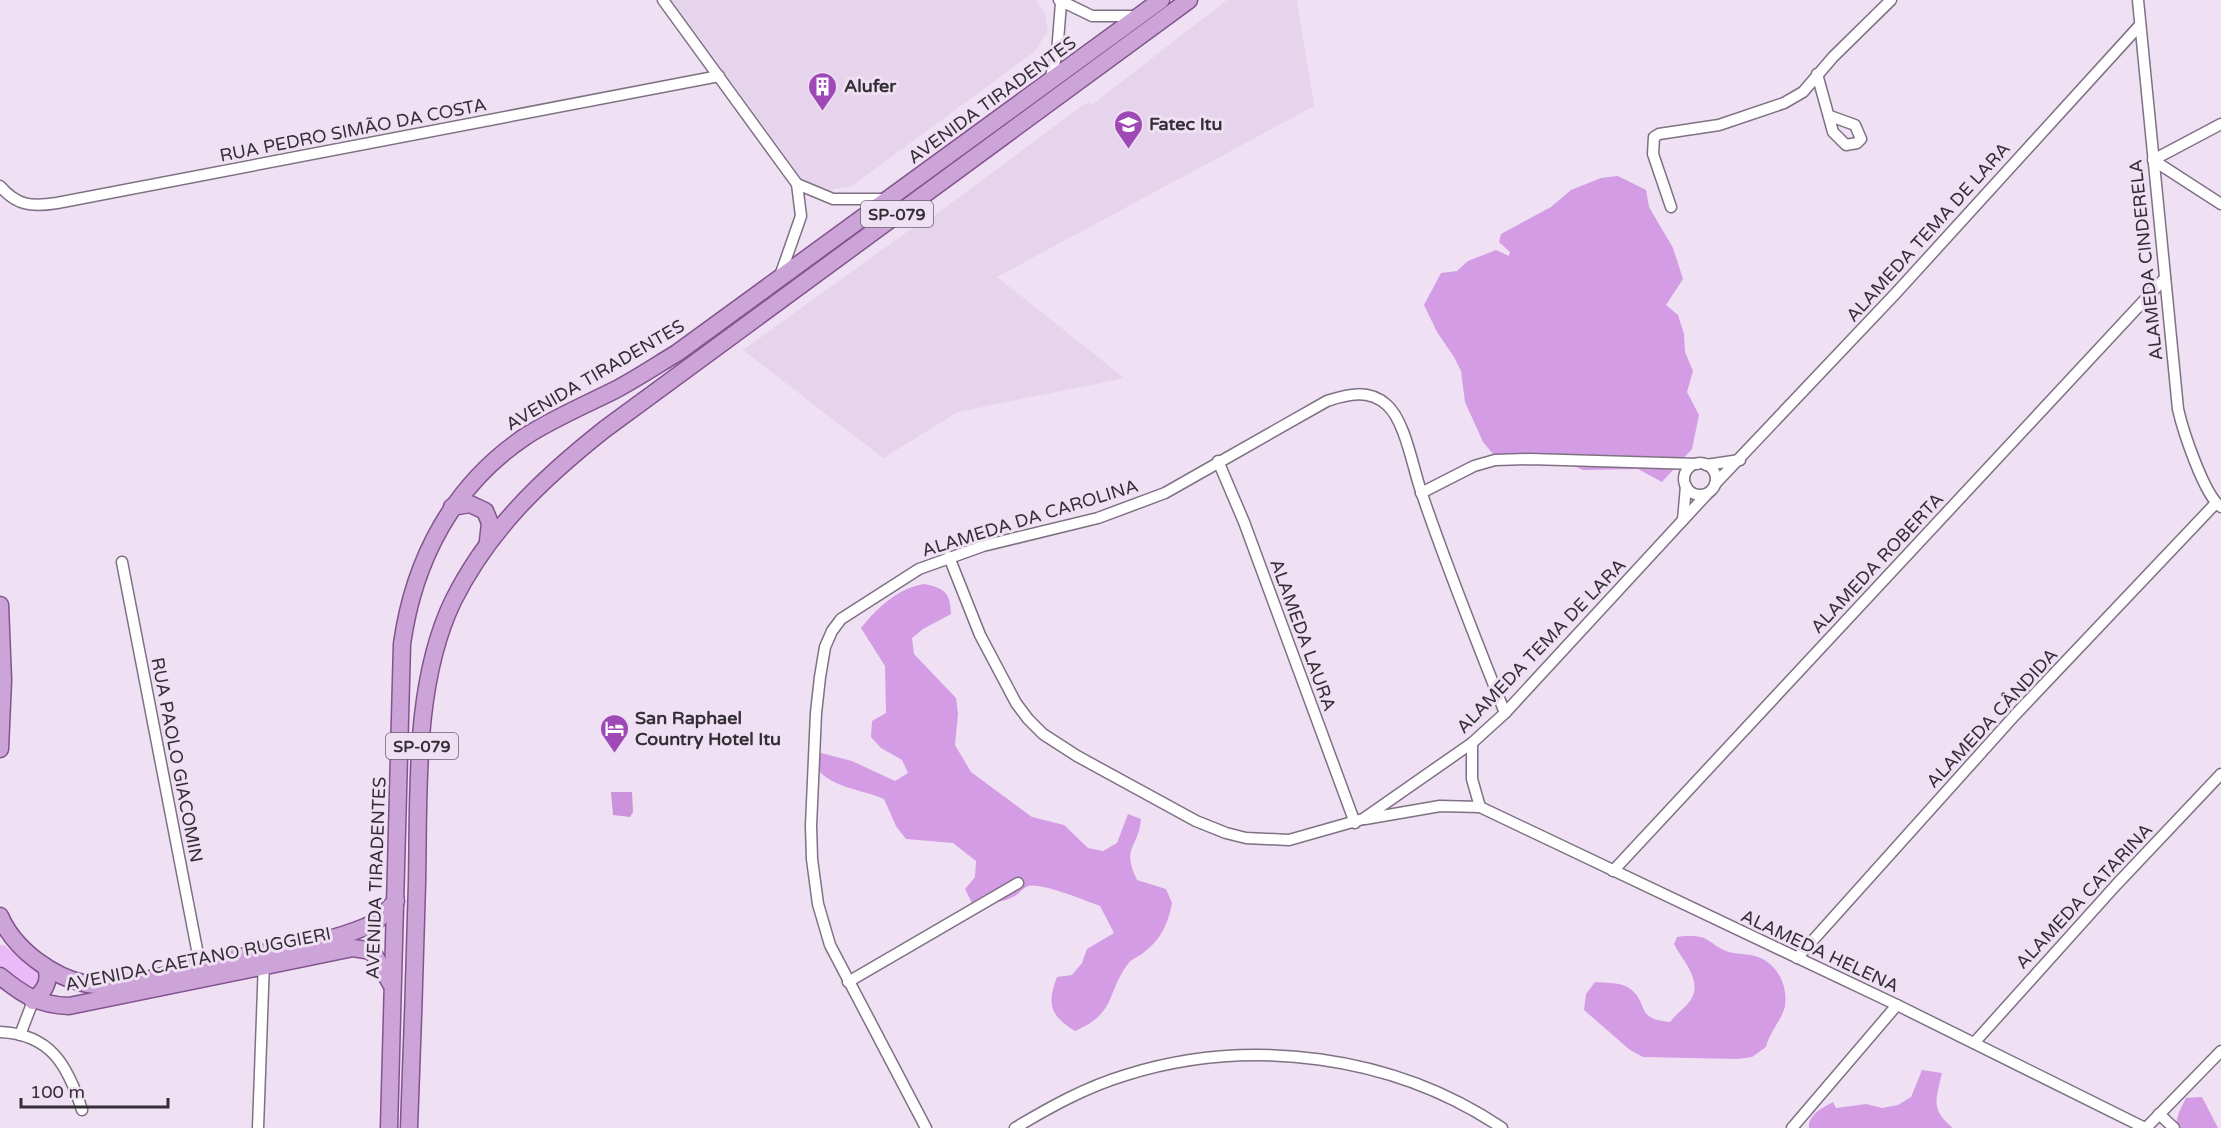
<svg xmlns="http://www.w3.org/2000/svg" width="2221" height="1128" font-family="'Varela Round',sans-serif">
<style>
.built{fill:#e6d3ec}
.green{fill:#e9baf7}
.forest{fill:#d49ce4}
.water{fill:#cb93db}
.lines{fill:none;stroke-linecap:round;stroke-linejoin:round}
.street-casing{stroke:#7f7183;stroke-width:13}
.primary-casing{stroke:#82548e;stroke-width:19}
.street{stroke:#fff;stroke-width:10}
.primary{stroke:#cda4d8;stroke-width:16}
.labels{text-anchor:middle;stroke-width:6;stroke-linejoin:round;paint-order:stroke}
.shield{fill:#efe0f4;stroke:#6c636e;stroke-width:1.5}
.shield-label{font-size:16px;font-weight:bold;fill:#342e35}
.poi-label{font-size:18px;font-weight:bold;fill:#342e35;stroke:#efe0f4;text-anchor:start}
.street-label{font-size:18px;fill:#342e35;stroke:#efe0f4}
</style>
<rect width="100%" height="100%" fill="#efe0f4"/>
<g class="built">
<path d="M672,0H1036L1045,14L1048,31L1034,52L852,186L825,191L804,182Z"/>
<path d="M1227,0H1297L1314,106L997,277L1124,378L958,412L883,458L743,350L925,219L927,221L1086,103L1093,104Z"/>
</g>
<path class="green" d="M0,945H4C12,952 41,972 44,977L33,990L0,967Z"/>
<g class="forest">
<path d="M1618,176L1646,190L1649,207L1673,248L1683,279L1666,305L1678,315L1684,334L1685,352L1693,371L1687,392L1699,415L1692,449L1662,482L1638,469L1583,470L1556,458H1509L1493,454L1483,442L1465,402L1461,371L1454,357L1437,332L1424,305L1441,273L1457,271L1468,261L1496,250L1509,256L1510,252L1499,242L1501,234L1551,207L1571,190L1601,178Z"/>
<path d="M925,584C946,589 950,593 951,614L923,629L912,638L914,654L956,698L958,714L955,745L971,772L1032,817L1064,825L1088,848L1103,851L1117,843L1128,814L1141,819C1138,850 1121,846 1137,880L1166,889L1172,903C1168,924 1161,940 1143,953C1138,957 1131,959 1128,964C1106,993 1117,1013 1075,1031C1051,1016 1046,1005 1057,977L1072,975L1082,963L1087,949L1114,933L1100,906C1087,901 1040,882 1028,886C1023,888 1019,894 1013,897C1000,904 986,902 972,903L965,889L975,877L976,861L953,843L906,839L896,826L884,799C858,788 834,789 815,767L821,753L852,761L895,781L908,773L902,760L881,748L871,737L872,721L886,713L885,666L861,628C877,608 899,587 925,584Z"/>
<path d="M1684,936C1711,935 1706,942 1726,951C1736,955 1748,953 1758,957C1777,964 1788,985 1785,1006C1782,1020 1770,1031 1766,1047L1752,1057L1737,1059L1643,1057L1630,1050L1584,1010L1586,994L1595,982C1605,983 1621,982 1629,988C1650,1002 1633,1019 1670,1022C1676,1014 1685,1008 1690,1001C1704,981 1682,960 1674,944L1677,937Z"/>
<path d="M1922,1070L1942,1073C1936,1100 1930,1109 1953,1128H1809C1808,1115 1822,1108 1833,1102L1836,1108L1866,1104L1882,1108L1898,1105L1911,1097Z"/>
<path d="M2202,1097L2218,1128H2175L2179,1112L2186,1098Z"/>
</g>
<path class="water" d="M611,792H632L633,812L630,817L613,815Z"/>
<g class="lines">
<defs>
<g id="street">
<path d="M663,0L797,184L801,216L780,276"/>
<path d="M1059,0L1092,16H1137"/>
<path d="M2138,0L2178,409C2183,431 2204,495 2221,507"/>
<path d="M1817,74L1833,132L1846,145L1857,143L1861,139L1855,125L1830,116"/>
<path d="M1050,80L1057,53L1061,3"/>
<path d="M2221,124L2153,160L2221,204"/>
<path d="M797,184L833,199H886"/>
<path d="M0,186C17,206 32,207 57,203L719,76"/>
<path d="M1671,207L1653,154L1654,137L1659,134L1719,125L1784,103L1803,92L1833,57L1891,0"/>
<path d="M1218,461L1244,522L1355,823"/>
<circle cx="1700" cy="479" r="16"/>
<path d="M1706,465L1740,460"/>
<path d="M1715,484L1896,293L2140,25"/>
<path d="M1421,493L1474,466L1495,460L1530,459L1697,464"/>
<path d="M1683,520L1686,486"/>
<path d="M949,557L980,635L1016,703L1028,719L1043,734L1077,756L1196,821L1226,833L1246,838L1289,840L1363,819L1472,743L1505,713L1707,494"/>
<path d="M122,562L200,965"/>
<path d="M1472,743V779L1480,807"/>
<path d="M1365,819L1440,806L1480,807L1897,1005L2145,1128"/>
<path d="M1613,871L2165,278"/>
<path d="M1797,958L2015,715L2216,503"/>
<path d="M848,982L1018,883"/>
<path d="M0,1032C51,1034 68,1066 82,1110"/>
<path d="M20,1035L33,1001"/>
<path d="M1974,1043L2116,885L2221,774"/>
<path d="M2159,1114L2174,1128"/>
<path d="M258,1128L264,961"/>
<path d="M926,1128L830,945L818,904L812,859L811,826L816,713L820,677L825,647L832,631L841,619L919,569L983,546L1098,518L1165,493L1327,401C1348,394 1369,389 1387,405C1406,422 1413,470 1422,494C1447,568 1476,640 1505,713"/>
<path d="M1015,1128C1050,1107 1086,1087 1126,1075C1250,1036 1394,1055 1502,1128"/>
<path d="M1792,1128L1897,1005"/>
<path d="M2146,1128L2221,1051"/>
</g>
<g id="primary">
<path d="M452,507L470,504L485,511L490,523L488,541"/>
<path d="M0,605L3,680L0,749"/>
<path d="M0,916C14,949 52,977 87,984C123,991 190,968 227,960C272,950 322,945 365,927C379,922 386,911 396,901"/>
<path d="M0,976C23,995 39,1005 69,1006L353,948L372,951L391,984"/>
<path d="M33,1001C44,991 51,982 46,967"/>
<path d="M389,1128L402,644C414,559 453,485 526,436C554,418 585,405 615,390C636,379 657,365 677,353L1161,0"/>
<path d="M409,1128C412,1046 415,965 417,883C419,793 413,684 453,601C489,529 543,478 605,429L1189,0"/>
</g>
</defs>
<use href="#street" class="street-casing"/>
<use href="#primary" class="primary-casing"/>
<use href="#street" class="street"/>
<use href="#primary" class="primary"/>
</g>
<defs>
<symbol id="building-pin" viewBox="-11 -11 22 30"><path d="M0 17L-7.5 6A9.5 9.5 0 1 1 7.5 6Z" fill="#9f49b6" stroke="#efe0f4"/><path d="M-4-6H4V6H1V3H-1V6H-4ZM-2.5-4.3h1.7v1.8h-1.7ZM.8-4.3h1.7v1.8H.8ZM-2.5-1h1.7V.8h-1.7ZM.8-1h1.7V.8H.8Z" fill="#fff"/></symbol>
<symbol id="university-pin" viewBox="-11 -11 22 30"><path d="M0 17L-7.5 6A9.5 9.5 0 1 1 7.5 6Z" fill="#9f49b6" stroke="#efe0f4"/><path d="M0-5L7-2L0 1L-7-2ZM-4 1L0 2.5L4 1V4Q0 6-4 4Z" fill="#fff"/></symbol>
<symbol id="hotel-pin" viewBox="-11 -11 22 30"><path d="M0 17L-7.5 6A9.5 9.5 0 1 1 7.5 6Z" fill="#9f49b6" stroke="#efe0f4"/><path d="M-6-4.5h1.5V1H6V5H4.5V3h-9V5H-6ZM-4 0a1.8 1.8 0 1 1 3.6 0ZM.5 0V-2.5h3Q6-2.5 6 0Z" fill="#fff"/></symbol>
</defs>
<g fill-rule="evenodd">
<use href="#building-pin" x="806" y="70" width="33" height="45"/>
<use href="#university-pin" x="1112" y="108" width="33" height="45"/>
<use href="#hotel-pin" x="598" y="712" width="33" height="45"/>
</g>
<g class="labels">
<g class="shield">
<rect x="861" y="201" width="72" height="26" rx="4.5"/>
<rect x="386" y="733" width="72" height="26" rx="4.5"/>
</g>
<g class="shield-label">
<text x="897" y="220">SP-079</text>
<text x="422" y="752">SP-079</text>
</g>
<g class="poi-label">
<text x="844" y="92">Alufer</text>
<text x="1149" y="130">Fatec Itu</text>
<text x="635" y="724">San Raphael<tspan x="635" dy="21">Country Hotel Itu</tspan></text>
</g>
<g class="street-label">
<text transform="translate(992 100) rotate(-36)" y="6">AVENIDA TIRADENTES</text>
<text transform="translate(353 130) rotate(-11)" y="6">RUA PEDRO SIMÃO DA COSTA</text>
<text transform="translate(1928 232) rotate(-48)" y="6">ALAMEDA TEMA DE LARA</text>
<text transform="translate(2146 260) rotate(-96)" y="6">ALAMEDA CINDERELA</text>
<text transform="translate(595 375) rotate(-30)" y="6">AVENIDA TIRADENTES</text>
<text transform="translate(1030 518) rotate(-17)" y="6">ALAMEDA DA CAROLINA</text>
<text transform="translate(1877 563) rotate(-47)" y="6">ALAMEDA ROBERTA</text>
<text transform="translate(1303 635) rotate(70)" y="6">ALAMEDA LAURA</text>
<text transform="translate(1541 646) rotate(-46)" y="6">ALAMEDA TEMA DE LARA</text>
<text transform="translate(1992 718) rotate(-47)" y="6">ALAMEDA CÂNDIDA</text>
<text transform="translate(177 760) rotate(79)" y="6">RUA PAOLO GIACOMIN</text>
<text transform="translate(376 878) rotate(-88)" y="6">AVENIDA TIRADENTES</text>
<text transform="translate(2084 896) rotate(-47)" y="6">ALAMEDA CATARINA</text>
<text transform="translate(1820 951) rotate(25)" y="6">ALAMEDA HELENA</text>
<text transform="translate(198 959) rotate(-11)" y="6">AVENIDA CAETANO RUGGIERI</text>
</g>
</g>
<path d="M21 1098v9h147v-9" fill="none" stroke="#342e35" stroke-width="3"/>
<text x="30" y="1098" font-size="18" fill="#342e35" stroke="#efe0f4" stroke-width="4.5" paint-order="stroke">100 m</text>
</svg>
